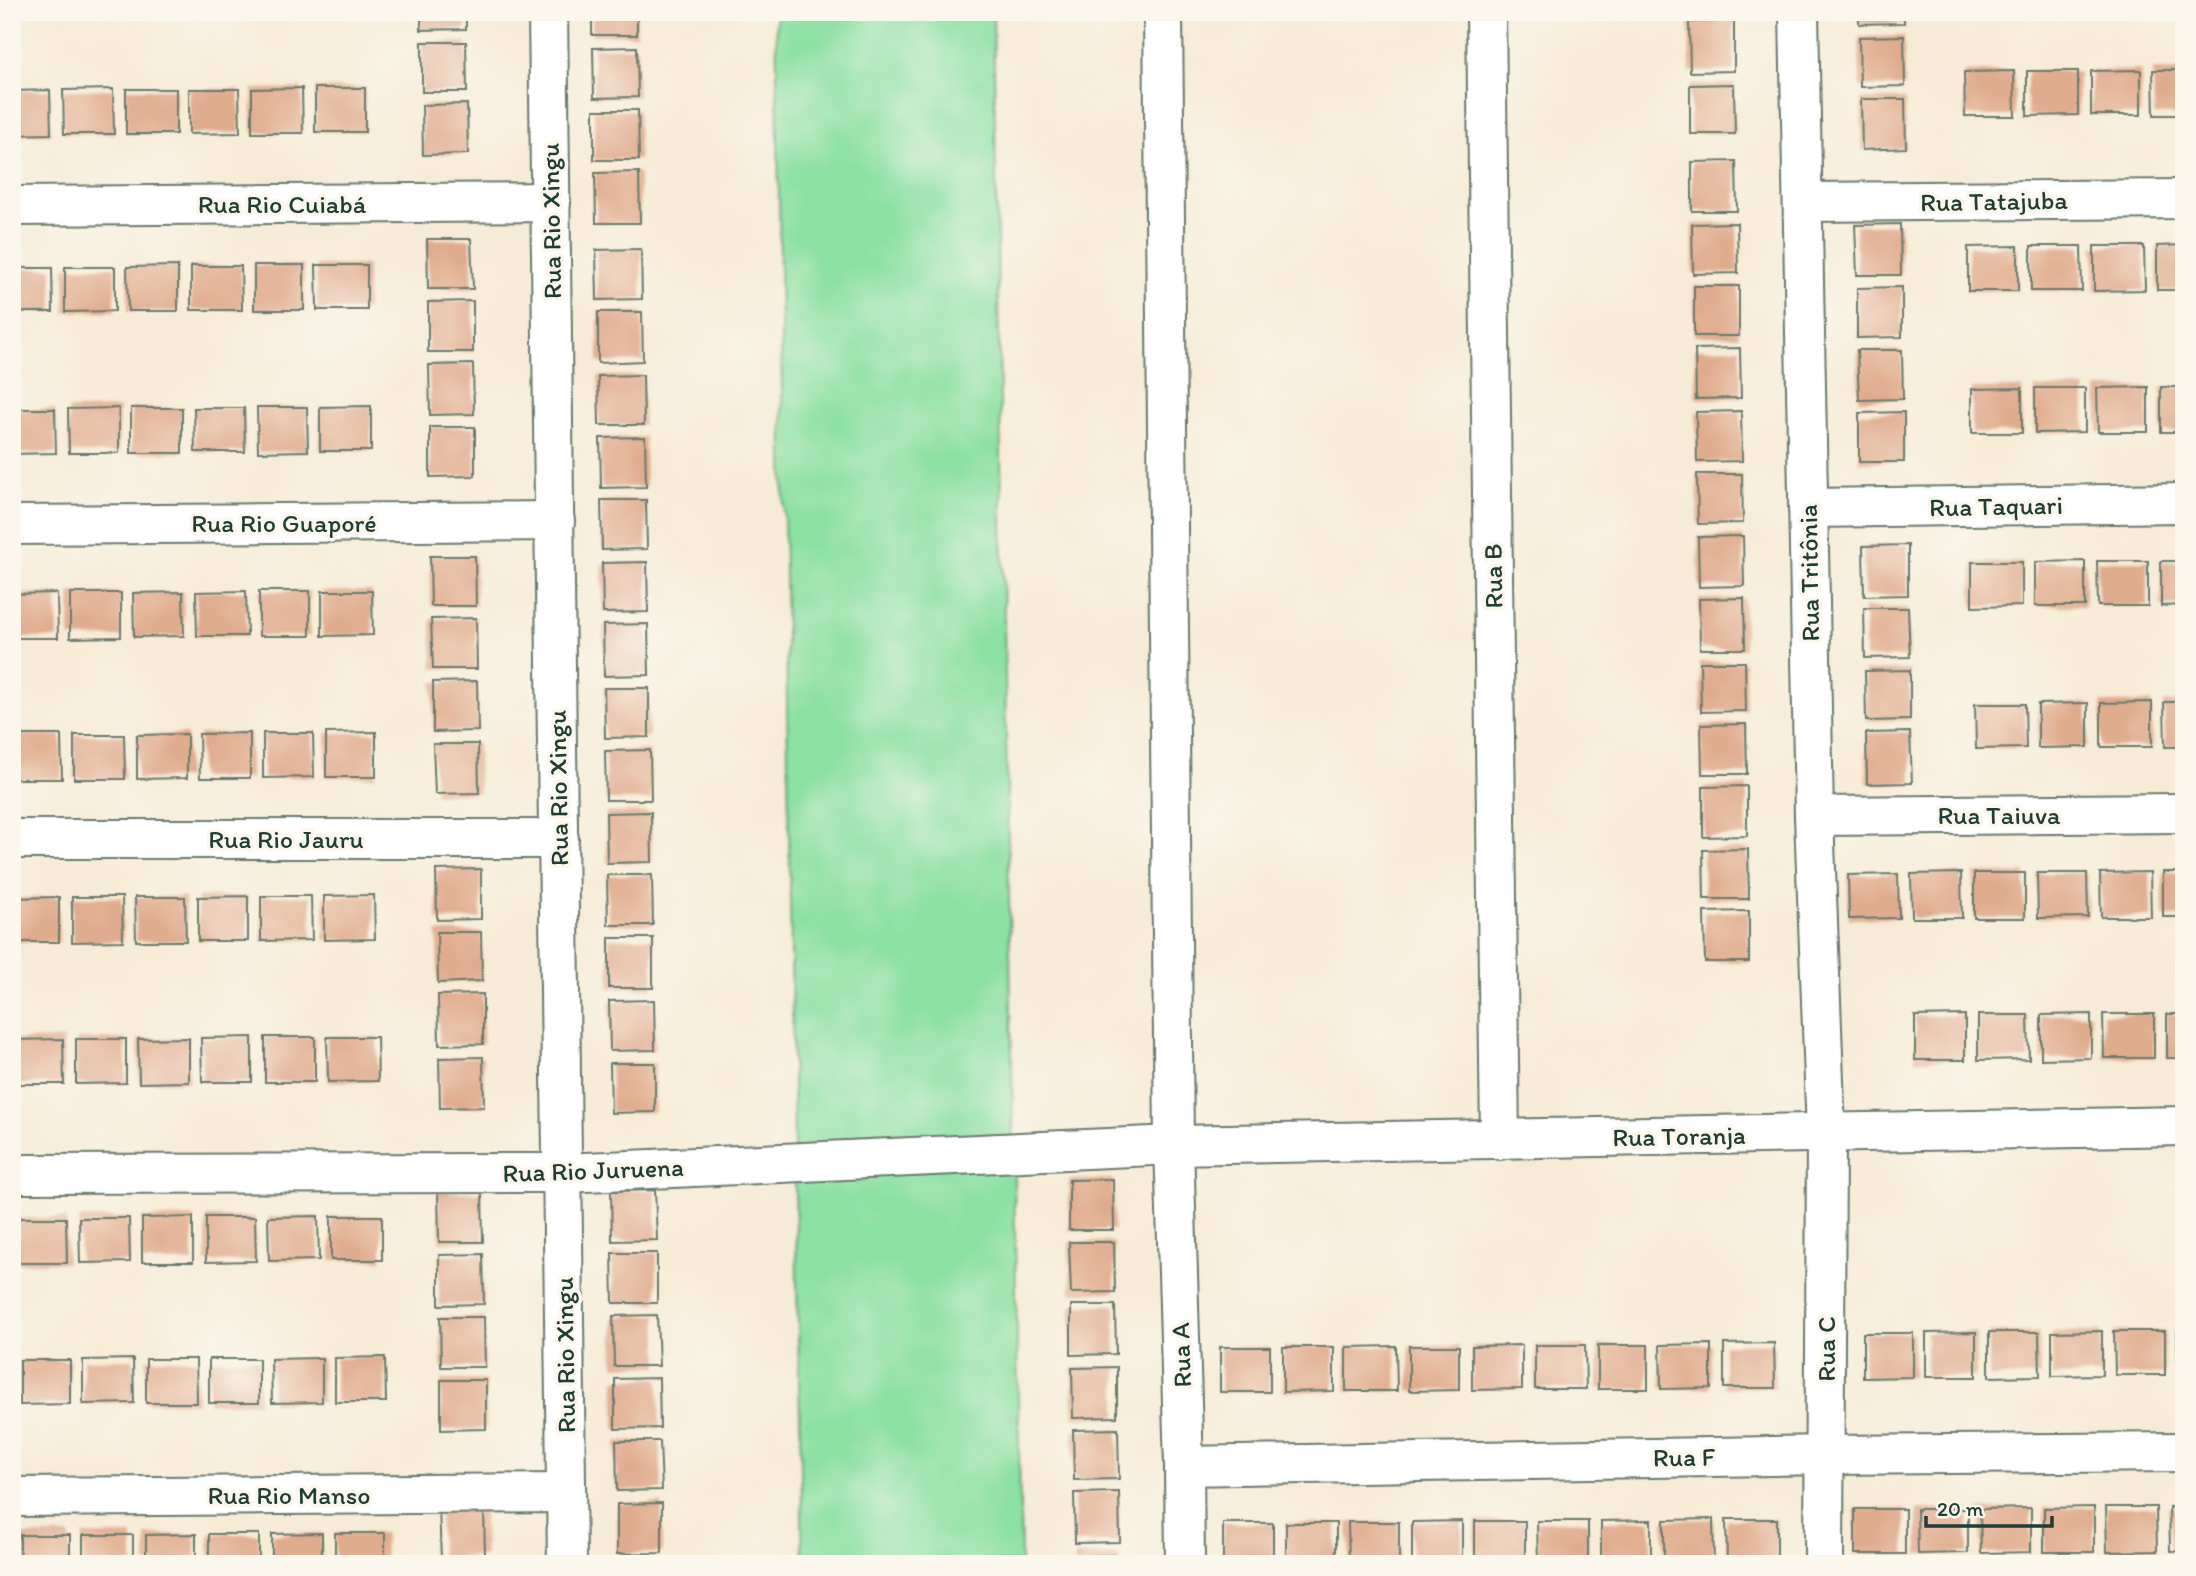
<svg xmlns="http://www.w3.org/2000/svg" width="2196" height="1576" font-family="Itim,sans-serif">
<style>
.green{fill:#8be0a3;stroke:#558e6c;stroke-width:2}
.building{fill:#e0ac8e}
.lines{fill:none;stroke-linecap:round;stroke-linejoin:round}
.street-casing{stroke:#6a7a6d;stroke-width:42}
.street{stroke:#fff;stroke-width:38}
.labels{text-anchor:middle;stroke-width:7;stroke-linejoin:round;paint-order:stroke}
.street-label{font-size:26px;fill:#1f3d34;stroke:#fbf7ec}
</style>
<rect width="100%" height="100%" fill="#fbf7ec"/>
<filter id="ink" filterUnits="userSpaceOnUse"><feTurbulence type="fractalNoise" baseFrequency=".0143" numOctaves="2"/><feDisplacementMap in="SourceGraphic" scale="14" xChannelSelector="R" yChannelSelector="G"/><feConvolveMatrix kernelMatrix="1 2 1 2 8 2 1 2 1" color-interpolation-filters="sRGB"/></filter>
<filter id="wash" filterUnits="userSpaceOnUse"><feTurbulence type="fractalNoise" baseFrequency=".00686" numOctaves="4" result="noise"/><feDisplacementMap in="SourceGraphic" scale="28" xChannelSelector="R" yChannelSelector="G"/><feGaussianBlur stdDeviation="1.57" result="paint"/><feColorMatrix in="noise" values="0 0 0 0 0 0 0 0 0 0 0 0 0 0 0 0 0 1.4 0 .05"/><feComposite in="paint" operator="in"/></filter>
<g filter="url(#wash)">
<rect width="100%" height="100%" fill="#f6ebd6"/>
<path class="green" d="M776,12H993L1021,1564H803L794,1141Z"/>
<g id="blocks">
<g class="building">
<path d="M421,12H466V29L421,30Z"/>
<rect x="592" y="12" width="45" height="23"/>
<path d="M1859,12H1904V23L1859,24Z"/>
<path d="M1734,21V71L1690,72L1689,22Z"/>
<path d="M1904,36L1905,86L1860,87L1859,37Z"/>
<path d="M422,42H466L467,92H422Z"/>
<path d="M637,47L638,97L594,98L593,48Z"/>
<path d="M2141,70V115H2091V71Z"/>
<path d="M2153,70H2184V115H2154Z"/>
<path d="M2014,71L2015,116H1965L1964,72Z"/>
<path d="M2027,71H2078V115L2027,116Z"/>
<path d="M1734,84L1735,134H1690V85Z"/>
<path d="M302,88L303,133H252V89Z"/>
<rect x="315" y="88" width="50" height="44"/>
<path d="M113,89L114,134H64L63,90Z"/>
<rect x="126" y="89" width="50" height="45"/>
<path d="M189,89H239L240,133L189,134Z"/>
<path d="M50,90L51,134L12,135V91Z"/>
<path d="M1861,99H1905L1906,148L1862,150Z"/>
<path d="M467,104L468,154L423,155L422,105Z"/>
<path d="M594,110H638L639,160H594Z"/>
<path d="M1736,161L1737,211H1692V162Z"/>
<path d="M639,172L640,223H596L595,173Z"/>
<path d="M1737,223L1738,273L1693,274L1692,224Z"/>
<path d="M1900,224L1901,275H1857L1855,225Z"/>
<path d="M427,239H471L473,289H428Z"/>
<path d="M2184,245V290H2157V246Z"/>
<path d="M2018,246V291H1968V247Z"/>
<path d="M2031,246H2081L2082,291H2031Z"/>
<path d="M2094,246H2144L2145,290L2094,291Z"/>
<path d="M641,249L642,299L597,300L596,250Z"/>
<rect x="254" y="265" width="50" height="45"/>
<path d="M316,265H367V310H317Z"/>
<path d="M178,266V311H128L127,267Z"/>
<path d="M191,266H241L242,310H191Z"/>
<path d="M65,267H115V311L65,312Z"/>
<path d="M12,268H52L53,312H12Z"/>
<rect x="1694" y="286" width="45" height="50"/>
<path d="M1902,287V337L1857,338V288Z"/>
<path d="M473,301V352H428V302Z"/>
<path d="M598,312H642L643,361L598,363Z"/>
<path d="M1740,348L1741,398L1696,399L1695,349Z"/>
<path d="M1857,350H1902L1903,399L1859,400Z"/>
<path d="M473,364L474,414L430,415L429,365Z"/>
<path d="M643,375L644,425H599L598,376Z"/>
<path d="M2148,387V432H2098L2097,388Z"/>
<rect x="2161" y="387" width="23" height="45"/>
<path d="M2022,388V433H1972V389Z"/>
<path d="M2035,388H2085V432L2035,433Z"/>
<path d="M371,406V451H320V407Z"/>
<path d="M257,407H307L308,451L258,452Z"/>
<path d="M119,408V453H69L68,409Z"/>
<rect x="131" y="408" width="51" height="45"/>
<path d="M194,408H244L245,452H195Z"/>
<path d="M12,409H55L56,453L12,454Z"/>
<path d="M1741,411L1742,461L1697,462L1696,412Z"/>
<path d="M1904,412V462H1859V413Z"/>
<path d="M430,427H475V476L430,477Z"/>
<path d="M645,437L646,487L601,488L600,438Z"/>
<path d="M1697,474H1742L1743,523L1698,524Z"/>
<path d="M601,500H646L647,549L602,550Z"/>
<path d="M1743,536L1744,586L1699,587L1698,537Z"/>
<path d="M1908,545V595L1864,596L1863,546Z"/>
<path d="M430,556H475L476,606H431Z"/>
<path d="M2085,561V606H2035V562Z"/>
<path d="M2097,561H2148V606H2098Z"/>
<path d="M2161,561H2184V605L2161,606Z"/>
<path d="M647,562L648,612L603,613L602,563Z"/>
<path d="M1972,562H2022V606L1972,607Z"/>
<path d="M246,591L247,636H197L196,592Z"/>
<rect x="259" y="591" width="51" height="45"/>
<path d="M322,591H372L373,635L322,636Z"/>
<path d="M183,592L184,636L134,637L133,593Z"/>
<path d="M57,593L58,638H12V594Z"/>
<path d="M70,593H121V637L70,638Z"/>
<path d="M1744,598L1745,649H1700L1699,599Z"/>
<path d="M1864,608H1908L1910,657L1865,658Z"/>
<path d="M476,618L477,669H433L431,619Z"/>
<path d="M648,624L649,675L604,676L603,625Z"/>
<path d="M1700,662H1745L1746,711L1701,712Z"/>
<path d="M1910,670V720L1866,721L1865,671Z"/>
<path d="M477,681L478,731L433,732V682Z"/>
<path d="M604,688H649V737L605,738Z"/>
<path d="M2152,702V747H2101V703Z"/>
<path d="M2164,702H2184V747H2165Z"/>
<path d="M2088,703V747L2038,748V704Z"/>
<path d="M1975,704H2025L2026,748L1976,749Z"/>
<path d="M1746,724L1747,774H1702L1701,725Z"/>
<path d="M376,732V777H326V733Z"/>
<path d="M1910,732L1912,783L1867,784L1866,733Z"/>
<path d="M250,733V778H200L199,734Z"/>
<path d="M263,733H313L314,777L263,778Z"/>
<path d="M187,734V778L137,779V735Z"/>
<path d="M12,735H61L62,779H12Z"/>
<path d="M74,735H124L125,779H74Z"/>
<path d="M433,744H478L479,793L435,794Z"/>
<path d="M650,750L651,800H606L605,751Z"/>
<path d="M1747,786V836L1703,837V787Z"/>
<path d="M651,812L652,862L607,863L606,813Z"/>
<path d="M1748,849L1749,899H1704L1703,850Z"/>
<path d="M481,869V919L437,920L436,870Z"/>
<path d="M2150,872L2151,917H2101L2100,873Z"/>
<rect x="2163" y="872" width="21" height="45"/>
<path d="M1961,873L1962,918H1912L1911,874Z"/>
<rect x="1974" y="873" width="51" height="45"/>
<path d="M2037,873H2087L2088,917L2038,918Z"/>
<path d="M1898,874L1899,918L1849,919L1848,875Z"/>
<path d="M607,875H652L653,925H608Z"/>
<path d="M374,895L375,939L324,940V896Z"/>
<path d="M248,896V941H198V897Z"/>
<path d="M261,896H311L312,940L261,941Z"/>
<path d="M59,897V942H12V898Z"/>
<path d="M72,897H122L123,941L72,942Z"/>
<path d="M135,897H185L186,941H136Z"/>
<path d="M1749,911V962H1705L1704,912Z"/>
<path d="M437,932H481L482,981L438,983Z"/>
<rect x="609" y="938" width="44" height="50"/>
<path d="M483,994V1044L439,1045L438,995Z"/>
<path d="M654,1000L655,1050L610,1051L609,1001Z"/>
<path d="M2091,1014V1058L2041,1059V1015Z"/>
<path d="M2103,1014H2154V1058H2104Z"/>
<rect x="2167" y="1014" width="17" height="44"/>
<path d="M1965,1015V1060H1915V1016Z"/>
<path d="M1978,1015H2028L2029,1059L1978,1060Z"/>
<path d="M252,1037V1082H202L201,1038Z"/>
<rect x="265" y="1037" width="50" height="45"/>
<path d="M327,1037H377L378,1081L328,1082Z"/>
<path d="M189,1038V1082L139,1083L138,1039Z"/>
<path d="M63,1039L64,1084H13V1040Z"/>
<path d="M76,1039H126V1083L76,1084Z"/>
<path d="M483,1057L484,1107L440,1108L439,1058Z"/>
<path d="M610,1063H655V1112L611,1113Z"/>
<path d="M1113,1179L1114,1230H1069V1180Z"/>
<path d="M655,1190L657,1240L612,1241L611,1191Z"/>
<path d="M438,1192H482L483,1242H439Z"/>
<path d="M318,1216L319,1260L269,1261L268,1217Z"/>
<rect x="331" y="1216" width="51" height="44"/>
<path d="M193,1217V1262H142V1218Z"/>
<path d="M206,1217H255L256,1261L206,1262Z"/>
<path d="M16,1218H66L67,1263H17Z"/>
<path d="M79,1218H129L130,1262L80,1263Z"/>
<path d="M1069,1242H1114L1115,1292L1071,1293Z"/>
<path d="M612,1253H657V1303H613Z"/>
<path d="M483,1254L484,1304L439,1305V1255Z"/>
<path d="M1071,1305H1115L1116,1354L1071,1355Z"/>
<path d="M657,1315L659,1366H614L613,1316Z"/>
<path d="M440,1317H484L485,1367H441Z"/>
<path d="M2102,1331V1375L2052,1376V1332Z"/>
<path d="M2114,1331H2165V1375H2115Z"/>
<path d="M2177,1331H2184V1375H2178Z"/>
<path d="M1976,1332V1377H1926V1333Z"/>
<path d="M1989,1332H2039L2040,1376L1989,1377Z"/>
<path d="M1863,1333H1913V1377L1863,1378Z"/>
<path d="M1774,1343L1775,1388H1724V1344Z"/>
<path d="M1711,1344V1388L1661,1389L1660,1345Z"/>
<path d="M1522,1345V1389L1472,1390V1346Z"/>
<path d="M1535,1345H1585L1586,1389H1535Z"/>
<rect x="1598" y="1345" width="50" height="44"/>
<path d="M1396,1346L1397,1391H1346V1347Z"/>
<path d="M1409,1346H1459V1390L1409,1391Z"/>
<rect x="1220" y="1347" width="50" height="45"/>
<path d="M1283,1347H1334V1391L1283,1392Z"/>
<path d="M385,1357L386,1402H335V1358Z"/>
<path d="M322,1358V1402L272,1403L271,1359Z"/>
<path d="M133,1359L134,1403L83,1404V1360Z"/>
<path d="M146,1359H196L197,1403H146Z"/>
<rect x="209" y="1359" width="50" height="44"/>
<path d="M20,1360H70V1404L20,1405Z"/>
<path d="M1117,1367V1417L1073,1418L1072,1368Z"/>
<path d="M659,1378L660,1428L615,1429V1379Z"/>
<path d="M441,1380H486V1429L441,1430Z"/>
<path d="M1118,1429L1119,1479L1074,1480L1073,1430Z"/>
<path d="M616,1441H660L662,1490L617,1491Z"/>
<path d="M1119,1492L1120,1542L1075,1543L1074,1493Z"/>
<path d="M662,1503V1553L617,1554V1504Z"/>
<path d="M439,1507H484L485,1556L441,1558Z"/>
<path d="M2094,1507V1552H2044V1508Z"/>
<path d="M2106,1507H2156L2157,1551L2107,1552Z"/>
<path d="M2169,1507H2184V1551H2170Z"/>
<path d="M2031,1508V1552L1981,1553L1980,1509Z"/>
<rect x="1855" y="1509" width="50" height="45"/>
<path d="M1917,1509H1968V1553L1918,1554Z"/>
<path d="M1713,1519L1714,1564H1664V1520Z"/>
<path d="M1726,1519H1777V1563H1727Z"/>
<path d="M1651,1520V1564H1601V1521Z"/>
<path d="M1462,1521V1564H1412V1522Z"/>
<rect x="1475" y="1521" width="50" height="43"/>
<path d="M1537,1521H1588V1564H1538Z"/>
<path d="M1348,1522H1399V1564H1349Z"/>
<rect x="1223" y="1523" width="50" height="41"/>
<rect x="1286" y="1523" width="50" height="41"/>
<path d="M322,1533V1564H272V1534Z"/>
<rect x="335" y="1533" width="50" height="31"/>
<path d="M196,1534V1564H146V1535Z"/>
<rect x="209" y="1534" width="50" height="30"/>
<rect x="20" y="1535" width="50" height="29"/>
<rect x="83" y="1535" width="50" height="29"/>
<path d="M1120,1555V1564H1075V1556Z"/>
</g>
</g>
</g>
<g filter="url(#ink)">
<use href="#blocks" fill-opacity="0" stroke="#6a7a6d" stroke-width="2"/>
<g class="lines">
<defs>
<g id="street">
<path d="M548,12L567,1564"/>
<path d="M1163,12L1174,1145L1184,1466L1185,1564"/>
<path d="M1486,12L1500,1140"/>
<path d="M1799,12L1814,816L1826,1134L1824,1564"/>
<path d="M1804,202L2184,199"/>
<path d="M12,206L551,202"/>
<path d="M1808,508L2184,503"/>
<path d="M12,525L555,521"/>
<path d="M1814,816L2184,813"/>
<path d="M12,839H559"/>
<path d="M12,1174L563,1173L1174,1145L2184,1126"/>
<path d="M1184,1466L1826,1455L2184,1452"/>
<path d="M12,1497L566,1493"/>
</g>
</defs>
<use href="#street" class="street-casing"/>
<use href="#street" class="street"/>
</g>
</g>
<g class="labels">
<g class="street-label">
<text transform="translate(1994 201) rotate(-1)" y="9">Rua Tatajuba</text>
<text x="282" y="213">Rua Rio Cuiabá</text>
<text transform="translate(551 221) rotate(-91)" y="9">Rua Rio Xingu</text>
<text transform="translate(1996 506) rotate(-1)" y="9">Rua Taquari</text>
<text x="284" y="532">Rua Rio Guaporé</text>
<text transform="translate(1809 573) rotate(-91)" y="9">Rua Tritônia</text>
<text transform="translate(1493 576) rotate(-91)" y="9">Rua B</text>
<text transform="translate(558 788) rotate(-91)" y="9">Rua Rio Xingu</text>
<text x="1999" y="824">Rua Taiuva</text>
<text x="286" y="848">Rua Rio Jauru</text>
<text transform="translate(1679 1136) rotate(-1)" y="9">Rua Toranja</text>
<text transform="translate(593 1170) rotate(-2)" y="9">Rua Rio Juruena</text>
<text transform="translate(1826 1349) rotate(-90)" y="9">Rua C</text>
<text transform="translate(565 1355) rotate(-91)" y="9">Rua Rio Xingu</text>
<text transform="translate(1181 1355) rotate(-92)" y="9">Rua A</text>
<text transform="translate(1684 1457) rotate(-1)" y="9">Rua F</text>
<text x="289" y="1504">Rua Rio Manso</text>
</g>
</g>
<rect width="2196" height="1576" fill="none" stroke="#fbf7ec" stroke-width="42"/>
<path d="M1926 1516v10h126v-10" fill="none" stroke="#1f3d34" stroke-width="3.5"/>
<text x="1937" y="1516" font-size="21" fill="#1f3d34" stroke="#fbf7ec" stroke-width="5" paint-order="stroke">20 m</text>
</svg>
